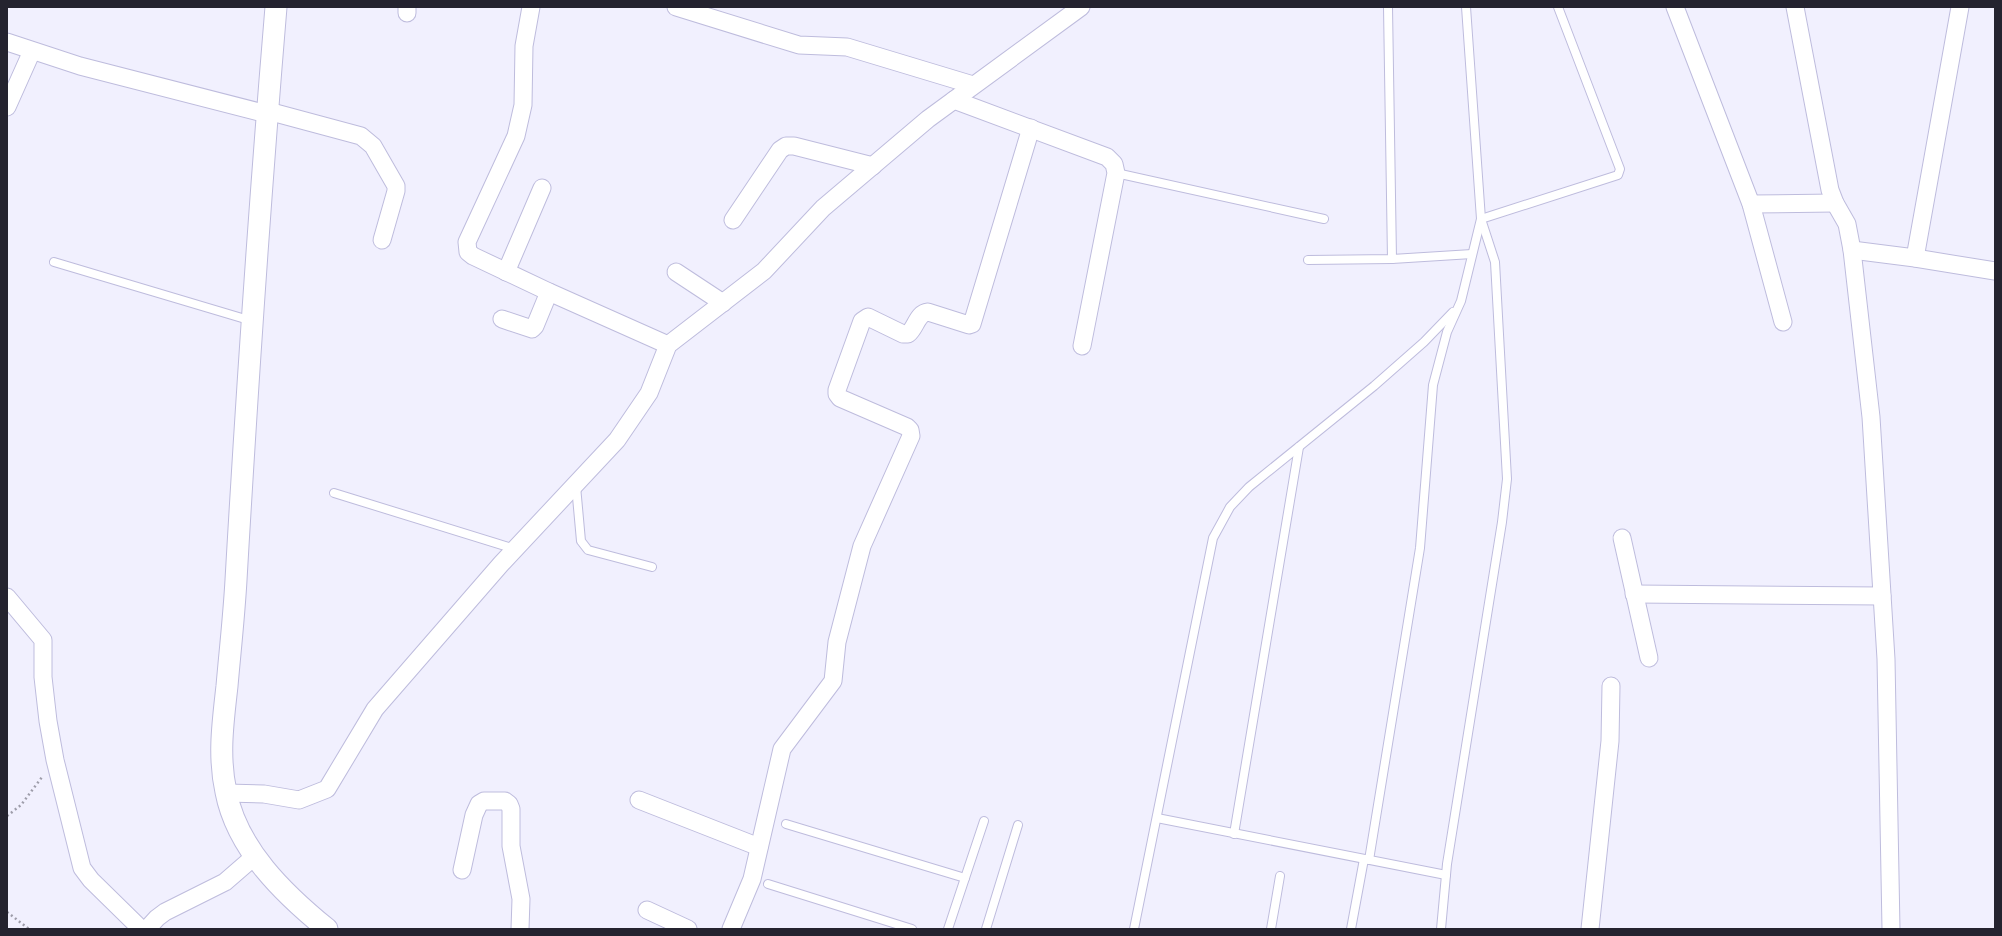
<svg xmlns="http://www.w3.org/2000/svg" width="2002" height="936" font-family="'Nunito Sans',sans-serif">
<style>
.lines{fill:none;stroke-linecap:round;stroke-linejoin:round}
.service-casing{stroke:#bebcdd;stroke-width:10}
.minor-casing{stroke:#bebcdd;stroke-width:19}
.tertiary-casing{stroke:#bebcdd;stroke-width:23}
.path{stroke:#9e9daa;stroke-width:2.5;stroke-dasharray:2 3;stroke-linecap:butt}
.service{stroke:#fff;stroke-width:8}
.minor{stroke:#fff;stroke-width:17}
.tertiary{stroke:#fff;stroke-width:21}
</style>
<rect width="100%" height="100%" fill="#f1f0fe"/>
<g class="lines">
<defs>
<g id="service">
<path d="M1388,7L1392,259"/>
<path d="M1116,173L1324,219"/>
<path d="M1308,260L1392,259L1472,254"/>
<path d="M54,262L252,321"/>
<path d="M576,486L581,541L588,550L652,567"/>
<path d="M334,493L515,549"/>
<path d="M1157,818L1446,875"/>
<path d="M786,824L965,878"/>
<path d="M1234,834L1299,447"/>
<path d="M1369,860L1420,548L1433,385L1447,332L1461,301L1481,219L1618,175L1620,169L1558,7"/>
<path d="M768,884L912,929"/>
<path d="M948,929L984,821"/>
<path d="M986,929L1018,825"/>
<path d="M1134,929L1213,538L1230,507L1249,487L1374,386L1424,342L1453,312"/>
<path d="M1271,929L1280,876"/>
<path d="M1351,929L1364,859"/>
<path d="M1441,929L1447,864L1502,522L1507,479L1495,262L1481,219L1466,7"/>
</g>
<g id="minor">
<path d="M531,7L524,46L523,105L516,136L467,242L468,252L473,256L549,292L668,345"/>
<path d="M676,7L799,45L847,47L973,85"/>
<path d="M1675,7L1751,204L1783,322"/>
<path d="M1795,7L1830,190L1835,203L1847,224L1852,250L1871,417L1886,659L1891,929"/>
<path d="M407,13V7"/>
<path d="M7,42L80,66L267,114"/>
<path d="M954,100L1107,157L1114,164L1116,173L1082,346"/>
<path d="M7,107L32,51"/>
<path d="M268,111L361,136L373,146L396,186V191L382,240"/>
<path d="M1751,204L1835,203"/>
<path d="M733,220L780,150L786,146H794L873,166"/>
<path d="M1852,250L1915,258L1995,271"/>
<path d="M1915,258L1960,7"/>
<path d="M506,272L542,188"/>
<path d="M676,272L723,303"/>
<path d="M502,319L532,329L535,326L549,292"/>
<path d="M1622,538L1649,658"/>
<path d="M1634,594L1882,596"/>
<path d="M7,597L43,640V677L48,721L55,760L82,868L91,880L141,929"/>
<path d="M226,793L264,794L299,800L327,789L375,709L501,564L617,440L649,393L668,345L764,271L823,208L928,119L1081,7"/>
<path d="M639,800L759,847"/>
<path d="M462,870L474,815L479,804L484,801H505L509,804L511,809V846L521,899L520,929"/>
<path d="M647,910L688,929"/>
<path d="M147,929L157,918L165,912L225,882L255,856"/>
<path d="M731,929L752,879L782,749L833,681L837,642L862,546L911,436L910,430L907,427L840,398L837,394V390L862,321L868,317L903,334H908C916,328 917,313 928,312L969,325L972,324L1031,128"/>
<path d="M1590,929L1610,741L1611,686"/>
</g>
<path id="tertiary" d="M276,7C260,198 247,389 236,580C234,616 230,651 227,686C223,722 218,756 226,792C237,849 284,894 327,929"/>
</defs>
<use href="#service" class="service-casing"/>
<use href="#minor" class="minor-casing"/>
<use href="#tertiary" class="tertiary-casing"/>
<g class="path">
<path d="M7,816L21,805L42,777"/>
<path d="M7,912L29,929"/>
</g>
<use href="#service" class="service"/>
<use href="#minor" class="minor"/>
<use href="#tertiary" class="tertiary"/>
</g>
<rect width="2002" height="936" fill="none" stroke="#24232f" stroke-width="16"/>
</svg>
